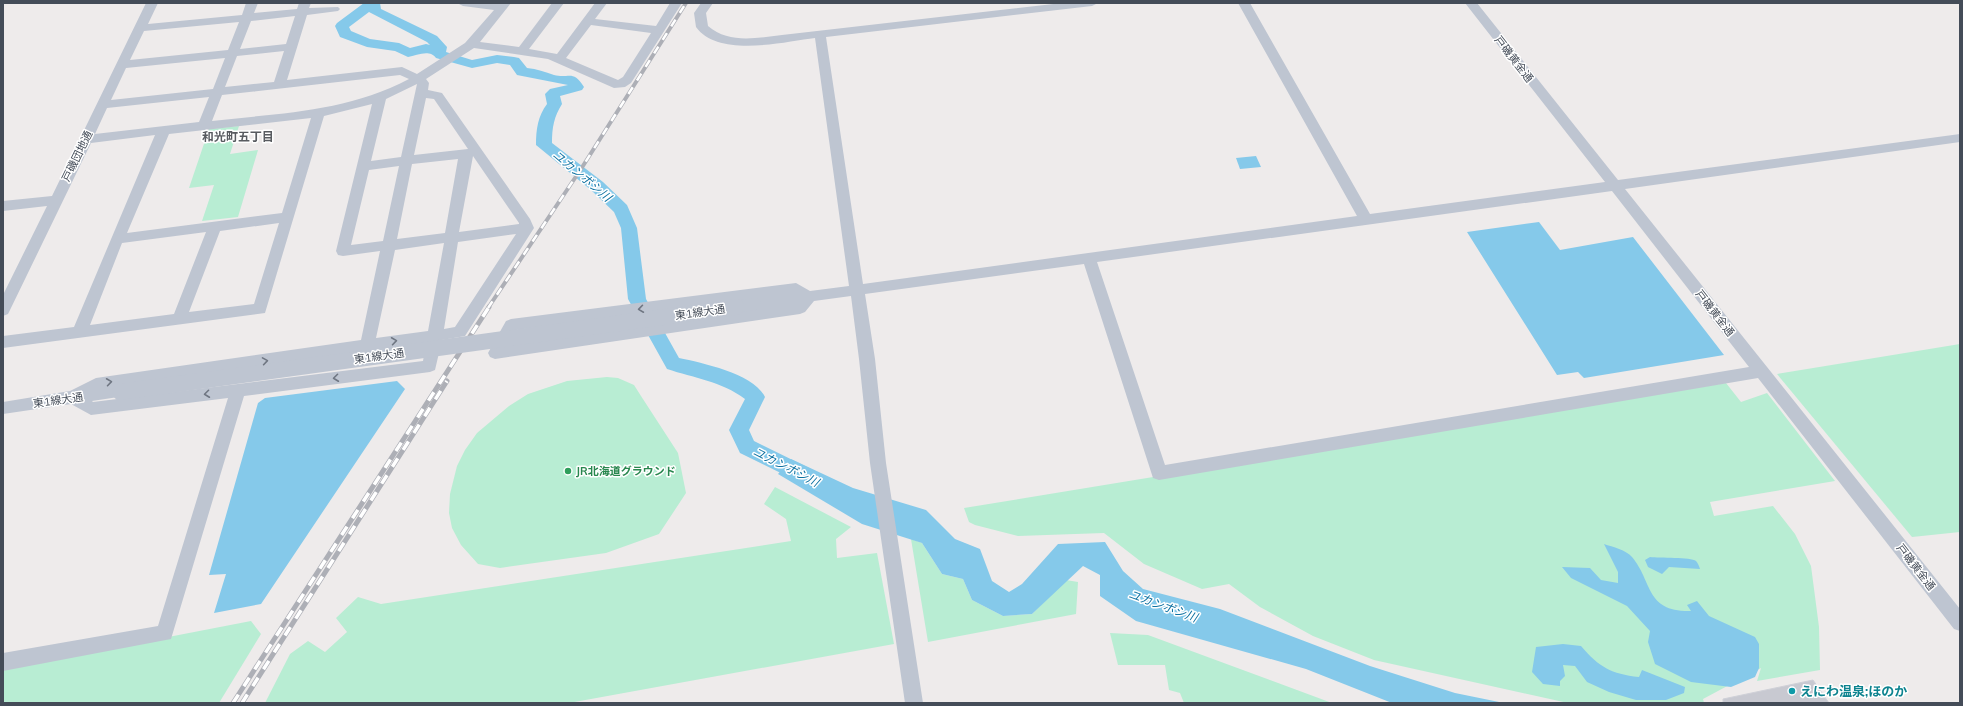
<svg xmlns="http://www.w3.org/2000/svg" width="1963" height="706" font-family="Mulish,'Noto Sans JP',sans-serif">
<style>
.green{fill:#b8edd3}
.water{fill:#85c9ea}
.lines{fill:none;stroke-linecap:round;stroke-linejoin:round}
.river{fill:#85c9ea;fill-rule:evenodd}
.building{fill:#c8c9d1;stroke:#cfd0d7}
.minor{fill:#bec5d1;fill-rule:evenodd}
.rail-far1-casing{stroke:#adafb6;stroke-width:4}
.rail-casing{stroke:#adafb6;stroke-width:5}
.rail-far1{stroke:#fff;stroke-width:2.5;stroke-dasharray:8;stroke-linecap:butt}
.rail{stroke:#fff;stroke-width:3.5;stroke-dasharray:10;stroke-linecap:butt}
.minor-bridge-far1{stroke:#bec5d1;stroke-width:12}
.minor-bridge{stroke:#bec5d1;stroke-width:16}
.oneway{stroke:#6f7682}
.leisure-dot{fill:#2e9e5b;stroke:#fff;stroke-width:1.5}
.culture-dot{fill:#0f9aa8;stroke:#fff;stroke-width:1.5}
.labels{text-anchor:middle;stroke-width:3;stroke-linejoin:round;paint-order:stroke}
.street-label{font-size:11px;fill:#444c58;stroke:#fff}
.leisure-label{font-size:11px;font-weight:bold;fill:#27864d;stroke:#fff;text-anchor:start}
.neighbourhood-label{font-size:12px;font-weight:bold;fill:#585b60;stroke:#fff}
.water-label{font-size:12px;font-style:italic;fill:#0d71a1;stroke:#fff}
.near-culture-label{font-size:13px;font-weight:bold;fill:#0d838f;stroke:#fff;text-anchor:start}
</style>
<rect width="100%" height="100%" fill="#eeebeb"/>
<g class="green">
<path d="M239,126L230,154L258,150L238,217L202,221L214,185L189,188L209,129Z"/>
<path d="M1960,344V532L1912,537L1777,374Z"/>
<path d="M607,377L618,378L634,385L641,396L678,453L686,493L659,534L606,553L500,568L478,564L461,545L452,528L449,513L450,494L457,466L465,450L477,433L509,406L528,394L567,381Z"/>
<path d="M1726,383L1741,402L1767,393L1835,481L1710,502L1714,516L1773,506L1795,534L1811,566L1819,627L1820,670L1757,681L1761,668L1703,699L1704,703H1568L1374,660L1313,636L1260,607L1229,584L1202,589L1144,564L1104,533L1018,536L975,525L969,522L964,508Z"/>
<path d="M775,487L851,527L836,539L837,558L877,553L894,644L569,703H265L290,654L308,641L325,652L347,632L336,618L358,597L381,604L791,541L786,519L764,504Z"/>
<path d="M911,539L922,543L942,574L963,579L972,600L1003,616L1032,614L1066,580L1078,582L1076,614L928,642Z"/>
<path d="M251,621L261,634L219,703H3V669Z"/>
<path d="M1110,633L1148,635L1332,703H1184L1180,693L1169,690L1165,665H1118Z"/>
</g>
<g class="water">
<path d="M1256,156L1261,167L1240,169L1236,158Z"/>
<path d="M1539,222L1560,250L1633,237L1724,355L1584,378L1578,372L1557,375L1467,232Z"/>
<path d="M397,381L405,389L261,604L214,613L226,574L209,575L258,403L265,398Z"/>
<path d="M791,459L853,488L926,510L955,539L980,549L992,581L1009,592L1022,584L1058,544L1105,542L1123,571L1143,589L1220,609L1370,666L1455,693L1504,703H1392L1306,669L1136,621L1100,596V575L1083,566L1032,614L1003,616L972,600L963,579L942,574L922,543L862,524L778,474Z"/>
<path d="M1604,544C1613,547 1626,550 1632,557C1653,582 1645,612 1691,611L1687,605L1697,601L1709,616L1755,637L1759,644V668L1755,677L1731,687L1691,682L1655,664L1648,642L1650,631L1627,606L1571,578L1562,567L1590,568L1601,580L1618,583V572Z"/>
<path d="M1650,557C1659,558 1691,557 1696,561C1698,563 1699,566 1700,569L1669,567L1662,574L1648,567L1645,560Z"/>
<path d="M1563,644L1581,646C1599,667 1611,674 1639,677L1642,670L1685,687L1684,693L1666,700H1636L1609,692L1587,682L1575,666L1563,665L1565,676L1560,681V686L1543,684L1532,672L1536,647Z"/>
</g>
<g class="lines">
<path class="river" d="M364,3H380L381,9L437,36L447,47L446,52L472,60L497,55L514,57L519,58L527,68C537,69 545,72 554,75C569,79 573,69 584,87L582,90L560,96L562,104C554,117 552,127 552,143L603,182L627,205L637,228L646,299L679,358C703,363 754,374 765,397L749,430L754,441L813,470L816,476L813,482L806,484L799,482L740,453L729,430L745,399C721,381 694,378 667,369L628,299L621,228L614,212L591,190L536,145C536,129 538,116 547,104L545,94L550,89L568,85L517,75L510,65L497,63L472,68L436,58C430,49 417,55 408,57L395,51L367,47L340,37L335,26L337,23ZM369,12L427,42L430,45L426,44L410,48L399,43L370,39L351,31L349,27Z"/>
</g>
<path class="building" d="M1813,680L1829,703H1723V699Z"/>
<g class="lines">
<g class="minor">
<path d="M146,3H158L148,24L242,15L246,3H258L254,13L297,9L299,3H311L309,8L338,7L340,9L338,11L307,15L287,80L402,67L417,74L465,43L494,10L463,6L457,3H511L480,42L519,47L552,3H564L529,49L557,54L595,3H607L595,19L656,26L670,3H682L631,83L625,87L614,88L548,59L474,48L426,79L429,83L428,90L442,93L530,219L534,228L465,336L442,340L435,370L430,372L244,396L171,639L3,671V653L158,626L228,398L91,415L71,404L3,414V402L70,391L96,378L361,340L380,251L343,256L338,255L336,251L372,104L324,116L265,313L3,348V336L74,327L155,135L91,143L10,310L8,314L3,316V295L47,206L3,211V201L52,196ZM295,16L286,44L240,49L251,21ZM239,22L228,50L130,60L144,31ZM591,25L651,33L623,77L618,80L566,58ZM284,51L274,82L225,87L237,56ZM225,58L213,89L111,100L126,68ZM400,75L409,79C346,112 281,113 212,121L222,95ZM417,84L401,157L371,161L386,99ZM209,97L199,122L95,134L107,108ZM426,98L434,99L468,149L414,155ZM311,118L282,213L127,233L169,134ZM473,156L519,223V224L459,232ZM458,159L445,233L397,239L412,164ZM399,166L383,241L351,245L369,170ZM279,223L254,304L189,312L220,231ZM206,232L174,314L90,325L122,243ZM516,234L455,327L444,329L458,242ZM444,243L428,331L376,338L395,250ZM426,343L423,361L93,402L92,401L125,396L128,392L125,388L122,386L359,352L361,356L366,358L371,356L374,350Z"/>
<path d="M701,3H713L706,13L708,26C729,44 756,38 782,35L1062,3H1098L1092,6L826,37L863,284L1357,216L1238,3H1250L1370,214L1605,182L1465,3H1477L1618,180L1960,134V142L1625,189L1960,609V631L1954,629L1758,378L1159,480L1153,478L1084,264L865,294L875,359L886,463L923,703H905L870,463L859,359L851,296L814,301L805,312L800,314L495,359L490,357L488,353L506,321L511,319L796,283L810,291L849,286L815,38C783,42 718,58 696,27L694,13ZM1612,191L1749,367L1165,465L1097,262ZM754,299L750,300L748,304L750,308L754,309L507,345L516,330Z"/>
</g>
<defs>
<path id="rail-far1" d="M488,308L581,169L686,3"/>
<g id="rail">
<path d="M233,703L489,307"/>
<path d="M242,703L447,381"/>
</g>
</defs>
<use href="#rail-far1" class="rail-far1-casing"/>
<use href="#rail" class="rail-casing"/>
<use href="#rail-far1" class="rail-far1"/>
<use href="#rail" class="rail"/>
<path class="minor-bridge-far1" d="M729,308L755,304"/>
<path class="minor-bridge" d="M120,392L736,307"/>
</g>
<defs><path id="oneway-chevron" d="M-2-3.5L2.5 0L-2 3.5" fill="none" stroke-width="1.6" stroke-linecap="round" stroke-linejoin="round"/></defs>
<g class="oneway">
<use href="#oneway-chevron" transform="translate(641 309) rotate(172)"/>
<use href="#oneway-chevron" transform="translate(394 341) rotate(-8)"/>
<use href="#oneway-chevron" transform="translate(265 361) rotate(-9)"/>
<use href="#oneway-chevron" transform="translate(336 378) rotate(173)"/>
<use href="#oneway-chevron" transform="translate(109 382) rotate(-8)"/>
<use href="#oneway-chevron" transform="translate(207 394) rotate(173)"/>
</g>
<circle class="leisure-dot" cx="568" cy="471" r="4"/>
<circle class="culture-dot" cx="1792" cy="691" r="4"/>
<g class="labels">
<g class="street-label">
<text transform="translate(1514 59) rotate(52)" y="4">戸磯黄金通</text>
<text transform="translate(77 156) rotate(-64)" y="4">戸磯団地通</text>
<text transform="translate(700 312) rotate(-8)" y="4">東1線大通</text>
<text transform="translate(1715 313) rotate(52)" y="4">戸磯黄金通</text>
<text transform="translate(379 356) rotate(-8)" y="4">東1線大通</text>
<text transform="translate(58 400) rotate(-8)" y="4">東1線大通</text>
<text transform="translate(1916 567) rotate(52)" y="4">戸磯黄金通</text>
</g>
<g class="leisure-label">
<text x="576" y="475">JR北海道グラウンド</text>
</g>
<g class="neighbourhood-label">
<text x="238" y="141">和光町五丁目</text>
</g>
<g class="water-label">
<text transform="translate(582 176) rotate(40)" y="4">ユカンボシ川</text>
<text transform="translate(786 467) rotate(27)" y="4">ユカンボシ川</text>
<text transform="translate(1163 606) rotate(20)" y="4">ユカンボシ川</text>
</g>
<g class="near-culture-label">
<text x="1800" y="696">えにわ温泉;ほのか</text>
</g>
</g>
<rect width="1963" height="706" fill="none" stroke="#444c58" stroke-width="8"/>
</svg>
